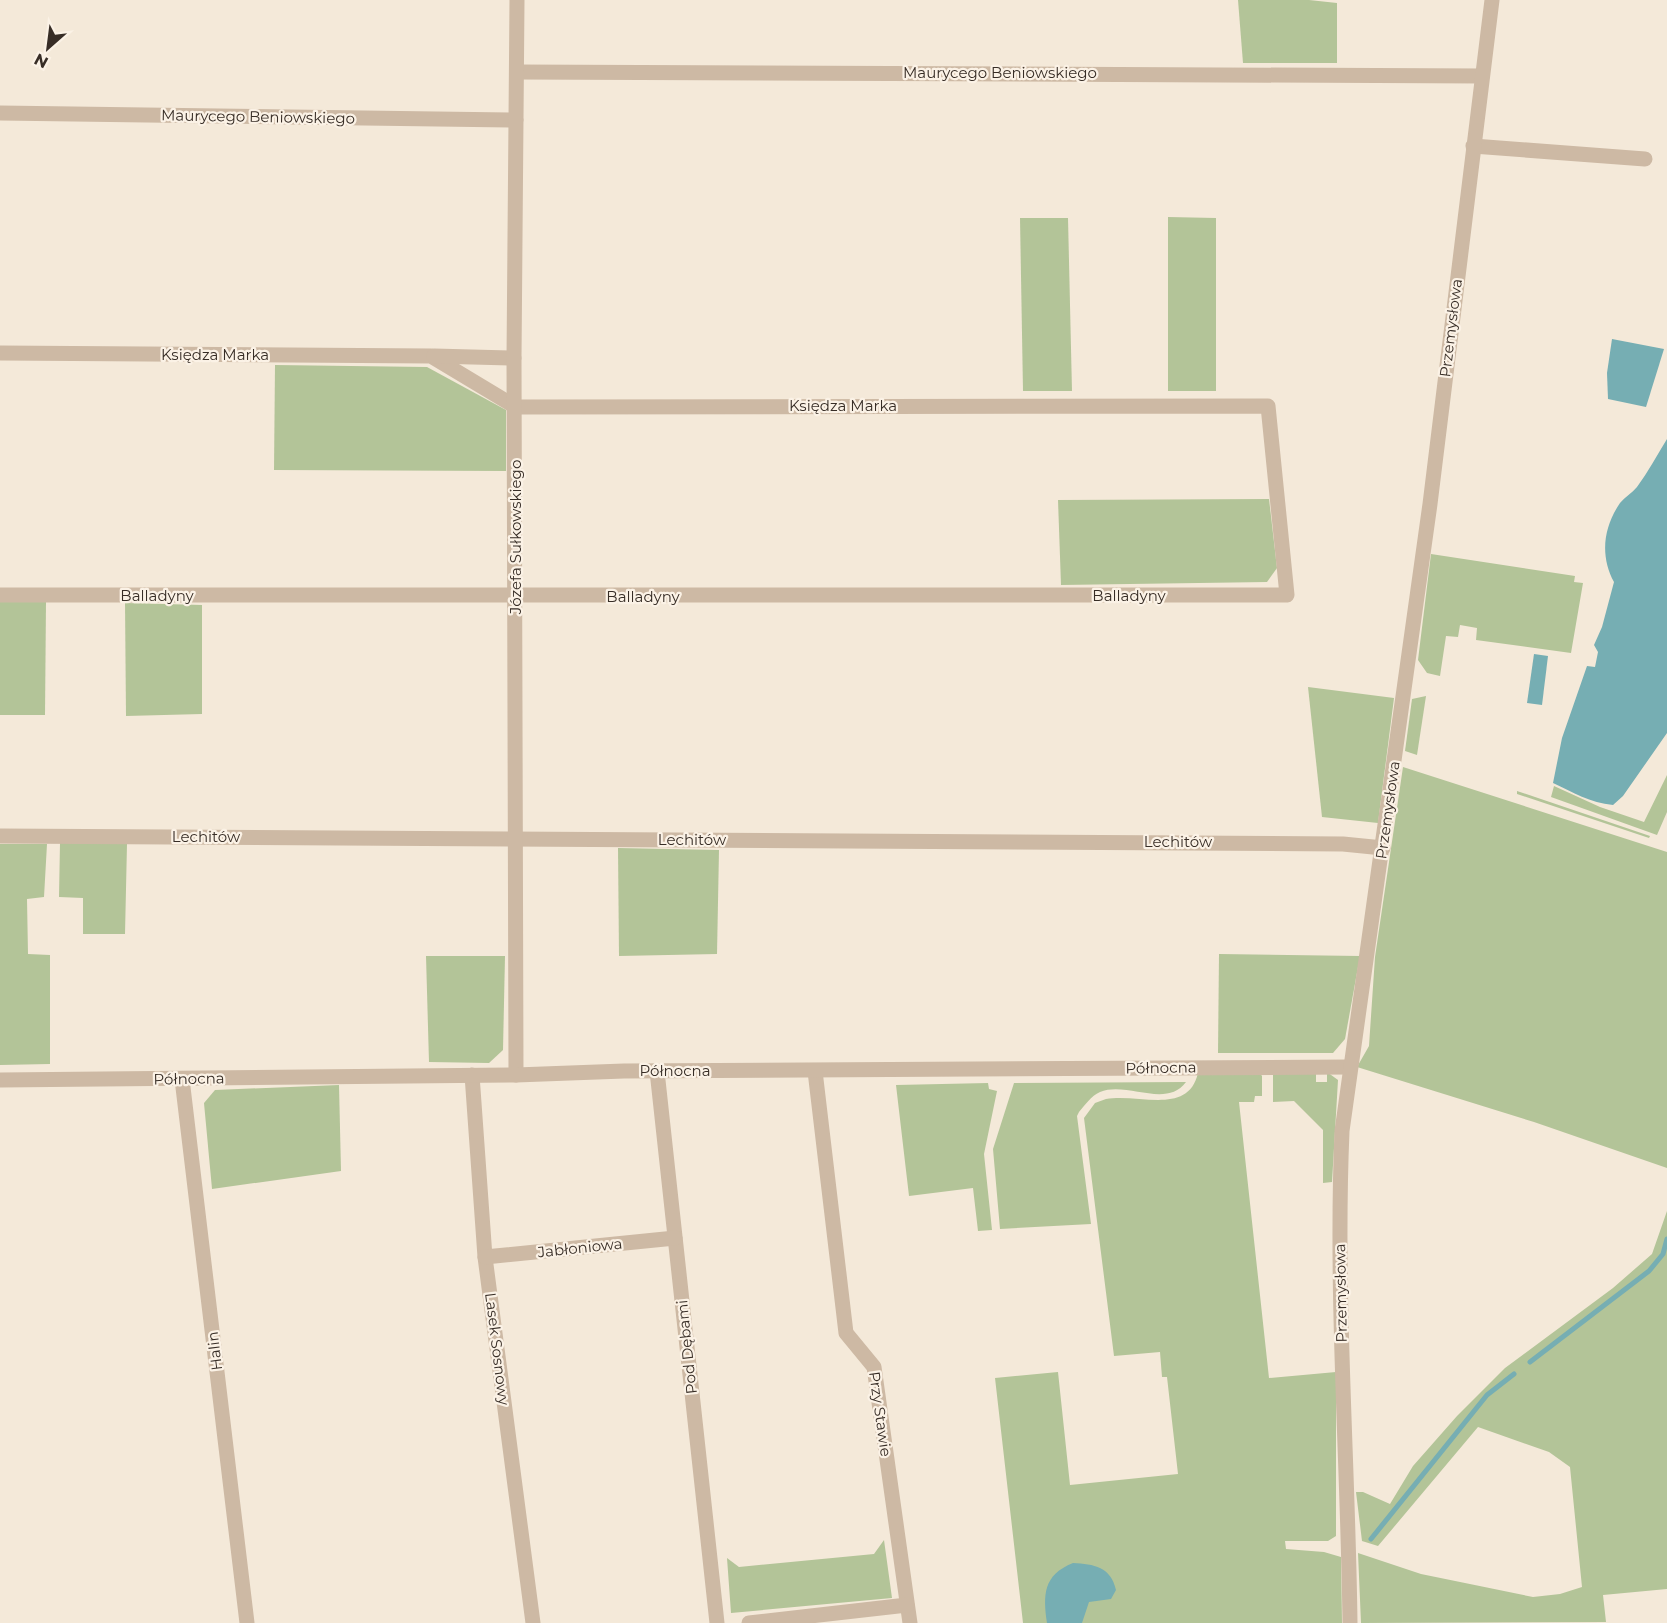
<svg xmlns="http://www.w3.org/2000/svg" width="1667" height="1623" font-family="Montserrat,sans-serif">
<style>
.green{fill:#b3c498}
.water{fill:#76aeb3}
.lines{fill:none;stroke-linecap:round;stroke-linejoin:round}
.stream{stroke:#76aeb3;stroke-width:5}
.minor{stroke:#cdb9a4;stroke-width:15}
.labels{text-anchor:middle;stroke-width:4.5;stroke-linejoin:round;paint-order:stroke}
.street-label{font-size:15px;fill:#372d26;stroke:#fbf2e6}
</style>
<rect width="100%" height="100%" fill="#f4e9d9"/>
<g class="green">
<path d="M1238,0H1309L1337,3V63H1243Z"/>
<path d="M1168,217L1216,218V391H1168Z"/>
<path d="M1020,218H1068L1072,391H1023Z"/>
<path d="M275,365L427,367L506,410V471L274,470Z"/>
<path d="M1269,499L1277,568L1267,582L1061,585L1058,500Z"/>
<path d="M1431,554L1575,576L1574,582L1583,583L1571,653L1476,640L1477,628L1460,625L1458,637L1446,636L1440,676L1427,673L1418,660Z"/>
<path d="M0,602H46L45,715H0Z"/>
<path d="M125,603L202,605V714L126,716Z"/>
<path d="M1308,687L1394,698L1378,823L1322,817Z"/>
<path d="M1426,696L1417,755L1405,751L1412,699Z"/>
<path d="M1403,767L1667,852V1168L1534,1122L1357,1067L1369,1046L1375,957Z"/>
<path d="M1667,775V812L1657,835L1551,797L1554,786L1600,807L1644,822Z"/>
<path d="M1517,791L1650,836L1649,838L1517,794Z"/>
<path d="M60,843L127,844L125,934H83V898L59,897Z"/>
<path d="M0,844H47L44,897L27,899L28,954L50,955V1064L0,1065Z"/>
<path d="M618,848L719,850L717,954L619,956Z"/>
<path d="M1219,954L1360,956L1345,1039L1333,1053H1218Z"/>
<path d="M426,956H505L503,1050L489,1063L429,1062Z"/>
<path d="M1259,1072L1262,1076V1096H1255L1254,1102H1239L1269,1378L1336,1372V1536L1328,1541H1285L1286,1549L1324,1552L1341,1557L1342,1623H1023L995,1378L1058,1372L1070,1485L1178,1474L1167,1377H1162L1160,1352L1114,1356L1084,1118L1095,1103L1106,1099C1139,1093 1188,1116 1198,1073Z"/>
<path d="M1276,1072H1316V1082H1327V1072L1338,1080L1332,1182L1323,1183V1130L1294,1101L1273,1102V1075Z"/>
<path d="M1186,1082C1166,1109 1127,1081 1100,1092C1091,1096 1085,1105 1079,1112L1077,1116L1091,1224L1000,1229L993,1149L1014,1083Z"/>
<path d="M988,1083L989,1089L997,1091L984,1154L992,1230L978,1231L973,1188L909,1196L896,1085Z"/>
<path d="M339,1085L341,1171L212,1189L204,1103L215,1090Z"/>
<path d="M1667,1211V1589L1603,1595L1606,1622L1361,1623L1358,1553L1421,1574L1533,1597L1560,1594L1582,1587L1570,1467L1549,1452L1478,1427L1378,1546L1362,1541L1356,1492H1363L1390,1504L1413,1466L1457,1416L1505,1368L1613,1288L1652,1254Z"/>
<path d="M884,1540L892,1598L731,1613L727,1558L739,1567L874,1554Z"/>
</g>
<g class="water">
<path d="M1612,339L1664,349L1646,407L1608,399L1607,373Z"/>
<path d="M1667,439V733L1623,796L1613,805C1590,803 1573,792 1553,783L1562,738L1587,666L1595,667L1598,652L1594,645L1602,627L1614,582C1600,556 1603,528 1620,503C1625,497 1632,493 1637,487C1648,472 1657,455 1667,439Z"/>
<path d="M1534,654L1548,656L1542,705L1527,703Z"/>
<path d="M1073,1563C1094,1564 1111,1567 1116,1590L1111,1599L1089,1602L1082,1623H1047C1043,1595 1043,1575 1073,1563Z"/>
</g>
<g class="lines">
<g class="stream">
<path d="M1530,1362L1649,1271L1663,1254L1667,1239"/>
<path d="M1371,1539L1487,1395L1514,1374"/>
</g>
<g class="minor">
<path d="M517,72L1482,76"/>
<path d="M0,113L516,120"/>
<path d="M1473,146L1645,159"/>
<path d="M0,353L431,356L516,407L1268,406L1287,595H0"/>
<path d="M434,356L514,358"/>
<path d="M0,836L1343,844L1383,848"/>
<path d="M657,1071L717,1623"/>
<path d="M815,1071L846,1333L874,1367L910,1623"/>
<path d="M472,1075L485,1257L533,1623"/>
<path d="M516,1075L514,358L517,0"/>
<path d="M182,1079L247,1623"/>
<path d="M0,1080L516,1075L624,1071L1349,1067"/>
<path d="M485,1257L675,1238"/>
<path d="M749,1623L907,1605"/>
<path d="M1350,1623C1348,1459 1335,1295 1342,1131L1430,504L1492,0"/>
</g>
</g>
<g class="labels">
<g class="street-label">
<text x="1000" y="78">Maurycego Beniowskiego</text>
<text transform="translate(258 117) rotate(1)" y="5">Maurycego Beniowskiego</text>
<text transform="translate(1451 328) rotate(-83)" y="5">Przemysłowa</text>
<text x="215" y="360">Księdza Marka</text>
<text x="843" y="411">Księdza Marka</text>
<text transform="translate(516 537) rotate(-90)" y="5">Józefa Sułkowskiego</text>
<text x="157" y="601">Balladyny</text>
<text x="1129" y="601">Balladyny</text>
<text x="643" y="602">Balladyny</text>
<text transform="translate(1388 810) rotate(-82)" y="5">Przemysłowa</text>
<text x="206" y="842">Lechitów</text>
<text x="692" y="845">Lechitów</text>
<text x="1178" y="847">Lechitów</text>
<text transform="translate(1161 1068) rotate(-1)" y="5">Północna</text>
<text x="675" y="1076">Północna</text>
<text transform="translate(189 1079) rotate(-1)" y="5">Północna</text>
<text transform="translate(580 1248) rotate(-6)" y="5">Jabłoniowa</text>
<text transform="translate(1341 1293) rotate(-91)" y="5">Przemysłowa</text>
<text transform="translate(687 1347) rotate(-96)" y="5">Pod Dębami</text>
<text transform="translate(497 1349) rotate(83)" y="5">Lasek Sosnowy</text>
<text transform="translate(215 1351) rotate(-97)" y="5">Halin</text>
<text transform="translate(880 1414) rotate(82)" y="5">Przy Stawie</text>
</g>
</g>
<g transform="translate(48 48) rotate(208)" stroke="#fbf2e6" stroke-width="4.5" paint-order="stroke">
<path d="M0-4.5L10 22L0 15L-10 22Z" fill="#372d26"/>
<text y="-9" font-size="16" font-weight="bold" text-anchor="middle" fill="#372d26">N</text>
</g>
</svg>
